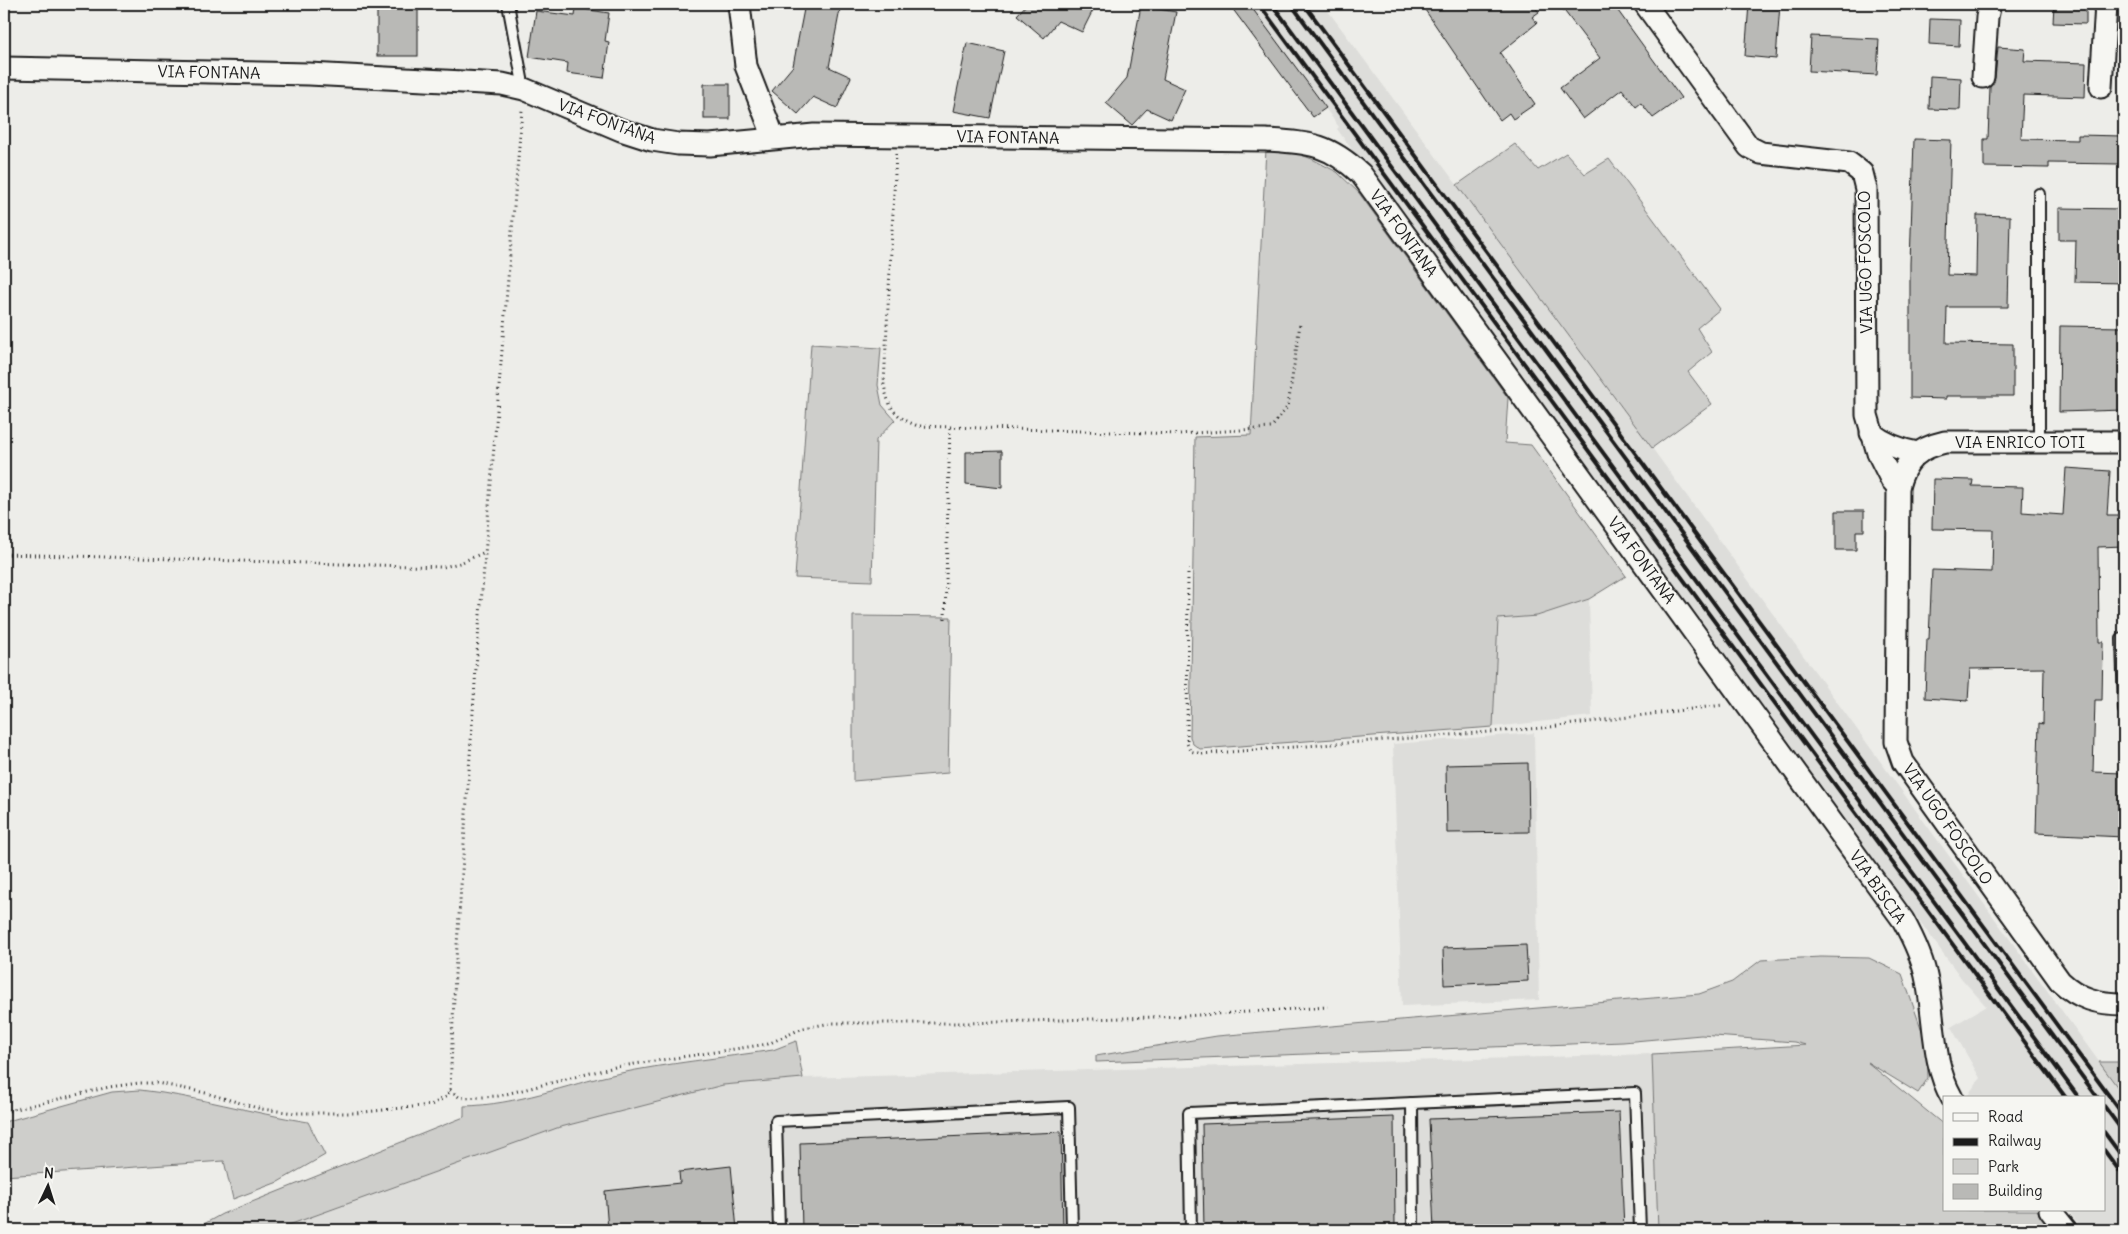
<svg xmlns="http://www.w3.org/2000/svg" width="2128" height="1234" font-family="Delius,sans-serif">
<style>
.built{fill:#ddddda}
.green{fill:#cececb;stroke:#757574}
.building{fill:#b9b9b6;stroke:#1c1c1c}
.lines{fill:none;stroke-linecap:round;stroke-linejoin:round}
.lane-casing{stroke:#1c1c1c;stroke-width:14}
.street-casing{stroke:#1c1c1c;stroke-width:25}
.path{stroke:#1c1c1c;stroke-width:3;stroke-dasharray:1 4;stroke-linecap:butt}
.lane{stroke:#f6f6f2;stroke-width:10}
.street{stroke:#f6f6f2;stroke-width:21}
.rail{stroke:#1c1c1c;stroke-width:4}
.labels{text-anchor:middle;stroke-width:4;stroke-linejoin:round;paint-order:stroke}
.street-label{font-size:16px;fill:#1c1c1c;stroke:#f6f6f2}
</style>
<rect width="100%" height="100%" fill="#edede9"/>
<filter id="ink" filterUnits="userSpaceOnUse"><feTurbulence type="fractalNoise" baseFrequency=".02" numOctaves="2"/><feDisplacementMap in="SourceGraphic" scale="10" xChannelSelector="R" yChannelSelector="G"/><feConvolveMatrix kernelMatrix="1 2 1 2 8 2 1 2 1" color-interpolation-filters="sRGB"/></filter>
<g filter="url(#ink)">
<g class="built">
<path d="M1249,4H1323L1652,448L2124,1096V1230H2083L2068,1210H2104V1098H1970L1968,1095L1980,1078L1951,1027L1986,1006L1962,979L1386,197L1337,129L1339,127Z"/>
<path d="M1589,599L1592,716L1493,727L1498,619L1537,616Z"/>
<path d="M1534,733L1539,1000L1402,1006L1393,744Z"/>
<path d="M1652,1054L1658,1230H279L286,1226L557,1128L723,1085L803,1078Z"/>
</g>
<g class="green">
<path d="M1515,144L1538,170L1566,153L1585,174L1609,159L1720,309L1697,328L1712,352L1688,372L1712,404L1652,448L1457,185Z"/>
<path d="M1266,149H1286L1312,159L1337,172L1359,193L1508,398L1505,443L1531,445L1626,576L1589,599L1537,616L1498,619L1493,727L1200,749L1193,744L1190,737L1195,437L1251,435Z"/>
<path d="M811,344L881,348L878,385L882,405L895,420L876,440L872,581L795,578Z"/>
<path d="M853,616L951,617L948,773L853,781Z"/>
<path d="M1821,957L1869,958L1902,974L1927,1045L1928,1078L1918,1093L1867,1062L1944,1125V1210H2037L2052,1230H1658L1652,1054L1806,1045L1794,1042L1701,1035L1623,1042L1096,1062V1056L1217,1036L1699,994L1732,982L1761,960Z"/>
<path d="M796,1041L803,1078L723,1085L557,1128L286,1226L279,1230H193L222,1214L464,1117V1106C517,1105 565,1085 616,1074C667,1063 721,1058 773,1050Z"/>
<path d="M2099,1062H2124V1096Z"/>
<path d="M140,1090C196,1096 251,1113 308,1122L325,1155L278,1182L233,1199L224,1161L4,1176V1122L112,1092Z"/>
</g>
<g class="building">
<path d="M805,4H841L829,67L851,77L837,108L813,97L798,114L772,91L793,66Z"/>
<path d="M1027,4H1096L1082,32L1058,21L1044,38L1017,15Z"/>
<path d="M1229,4H1249L1326,108L1313,117Z"/>
<path d="M1421,4H1532L1539,12L1532,17L1537,23L1500,53L1535,104L1513,119L1509,113L1500,120Z"/>
<path d="M1559,4H1613L1681,98L1653,118L1641,103L1636,107L1622,89L1583,119L1560,88L1600,58Z"/>
<path d="M1749,4H1780L1776,59L1745,56Z"/>
<path d="M2054,4H2086V24L2053,23Z"/>
<path d="M1141,6L1176,12L1163,79L1185,89L1171,120L1147,109L1132,125L1106,103L1127,78Z"/>
<rect x="377" y="8" width="41" height="48"/>
<path d="M576,8L609,13L605,41L609,42L604,78L567,73L568,63L529,57L536,11L575,16Z"/>
<path d="M1930,19L1960,20L1959,46L1929,44Z"/>
<path d="M1811,36L1879,39L1877,75L1809,71Z"/>
<path d="M967,43L1004,51L990,118L953,111Z"/>
<path d="M1998,47L2025,49L2024,61L2086,63L2085,97L2023,95L2021,139L2078,140V135L2122,136L2121,164L2049,163V168L1984,167V139H1988L1990,87L1995,78Z"/>
<path d="M1930,76L1961,78L1960,110L1929,109Z"/>
<rect x="704" y="84" width="26" height="35"/>
<path d="M1914,139L1951,140L1947,275L1976,276L1977,215L2010,216L2008,307H1947L1946,343L2013,344V396H1946V399L1910,398V264Z"/>
<path d="M2059,208L2124,209V283L2075,282L2076,240H2059Z"/>
<path d="M2060,326L2124,327V410L2059,412Z"/>
<path d="M1002,451V488L966,484V452Z"/>
<path d="M2066,468L2110,471L2107,515H2124V546L2098,547L2099,642H2103L2102,700H2095L2093,772L2124,773V837L2036,833L2039,723L2043,724L2044,668L1970,669L1968,701L1925,698L1927,639H1929L1932,570L1992,572L1993,530L1932,529L1933,479L1973,480L1972,486L2023,487L2022,512L2063,515Z"/>
<path d="M1836,511H1864V531H1856V550H1836Z"/>
<path d="M1528,763L1529,832L1447,833L1446,765Z"/>
<path d="M1526,945L1528,981L1444,985L1443,948Z"/>
<path d="M1619,1112L1624,1230H1434L1429,1119Z"/>
<path d="M1394,1117L1395,1230H1204L1202,1124Z"/>
<path d="M1061,1132L1063,1230H802L800,1143Z"/>
<path d="M731,1166L737,1230H608L605,1191L680,1183L679,1172Z"/>
</g>
<g class="lines">
<defs>
<g id="lane">
<path d="M508,4L524,89"/>
<path d="M2039,442V194"/>
<path d="M2122,639L2124,710"/>
<path d="M779,1230L776,1121L1069,1107L1072,1230"/>
<path d="M1191,1230L1189,1113L1412,1103"/>
<path d="M1413,1230L1412,1103L1635,1093L1640,1230"/>
</g>
<g id="street">
<path d="M739,4L746,66L774,138"/>
<path d="M1645,4L1749,147L1761,153L1849,163L1862,173L1866,189L1867,415L1878,453L1891,479L1898,487"/>
<path d="M4,68L309,74L502,84L524,89L621,130L652,140L678,144L710,145L814,135L1266,140C1310,143 1327,143 1361,174L1903,920C1914,940 1923,959 1927,981C1935,1019 1932,1064 1952,1098"/>
<path d="M1983,77L1987,17L1990,4"/>
<path d="M2101,87L2106,4"/>
<path d="M1871,433C1885,444 1900,450 1918,453"/>
<path d="M2124,442H1945C1918,448 1905,460 1898,487L1896,742L1903,762L2060,981C2079,999 2098,1004 2124,1004"/>
<path d="M2050,1210L2066,1230"/>
</g>
</defs>
<use href="#lane" class="lane-casing"/>
<use href="#street" class="street-casing"/>
<g class="path">
<path d="M896,154L884,384C888,408 895,417 918,426L1179,434L1271,428L1288,406L1300,324"/>
<path d="M4,554L443,567L460,563L485,552"/>
<path d="M1188,569L1187,743L1190,751L1202,754L1542,728L1723,705"/>
<path d="M945,619L950,427"/>
<path d="M450,1090L459,1097L466,1098L498,1096L615,1067L768,1044L803,1028L832,1023H968L1184,1016L1328,1007"/>
<path d="M4,1112L109,1087L139,1083H157L206,1093L261,1109L295,1113H355L431,1105L446,1097L450,1090L455,974L478,639L522,110"/>
</g>
<use href="#lane" class="lane"/>
<use href="#street" class="street"/>
<g class="rail">
<path d="M1259,4L2066,1098"/>
<path d="M1272,4L2079,1098"/>
<path d="M1291,4L2098,1098"/>
<path d="M1304,4L2124,1116"/>
<path d="M2104,1106L2124,1133"/>
<path d="M2104,1132L2124,1159"/>
<path d="M2104,1150L2124,1177"/>
</g>
</g>
</g>
<g class="labels">
<g class="street-label">
<text transform="translate(209 72) rotate(1)" y="6">VIA FONTANA</text>
<text transform="translate(607 121) rotate(20)" y="6">VIA FONTANA</text>
<text transform="translate(1008 137) rotate(1)" y="6">VIA FONTANA</text>
<text transform="translate(1404 233) rotate(54)" y="6">VIA FONTANA</text>
<text transform="translate(1865 262) rotate(-91)" y="6">VIA UGO FOSCOLO</text>
<text x="2020" y="448">VIA ENRICO TOTI</text>
<text transform="translate(1642 560) rotate(54)" y="6">VIA FONTANA</text>
<text transform="translate(1948 824) rotate(55)" y="6">VIA UGO FOSCOLO</text>
<text transform="translate(1878 887) rotate(55)" y="6">VIA BISCIA</text>
</g>
</g>
<rect width="2128" height="1234" fill="none" stroke="#f6f6f2" stroke-width="20"/>
<rect x="10" y="10" width="2108" height="1214" fill="none" stroke="#1c1c1c" stroke-width="2" filter="url(#ink)"/>
<rect x="1943" y="1096" width="162" height="115" fill="#f6f6f2" stroke="#9f9f9c"/>
<rect x="1953" y="1113" width="25" height="8" fill="#f6f6f2" stroke="#9f9f9c"/>
<text x="1988" y="1122" font-size="15" fill="#1c1c1c">Road</text>
<rect x="1953" y="1138" width="25" height="8" fill="#1c1c1c" stroke="#9f9f9c"/>
<text x="1988" y="1146" font-size="15" fill="#1c1c1c">Railway</text>
<rect x="1953" y="1159" width="25" height="15" fill="#cececb" stroke="#9f9f9c"/>
<text x="1988" y="1172" font-size="15" fill="#1c1c1c">Park</text>
<rect x="1953" y="1184" width="25" height="15" fill="#b9b9b6" stroke="#9f9f9c"/>
<text x="1988" y="1196" font-size="15" fill="#1c1c1c">Building</text>
<g transform="translate(48 1186) rotate(4)" stroke="#f6f6f2" stroke-width="4" paint-order="stroke">
<path d="M0-4L9 19L0 12L-9 19Z" fill="#1c1c1c"/>
<text y="-8" font-size="14" font-weight="bold" text-anchor="middle" fill="#1c1c1c">N</text>
</g>
</svg>
